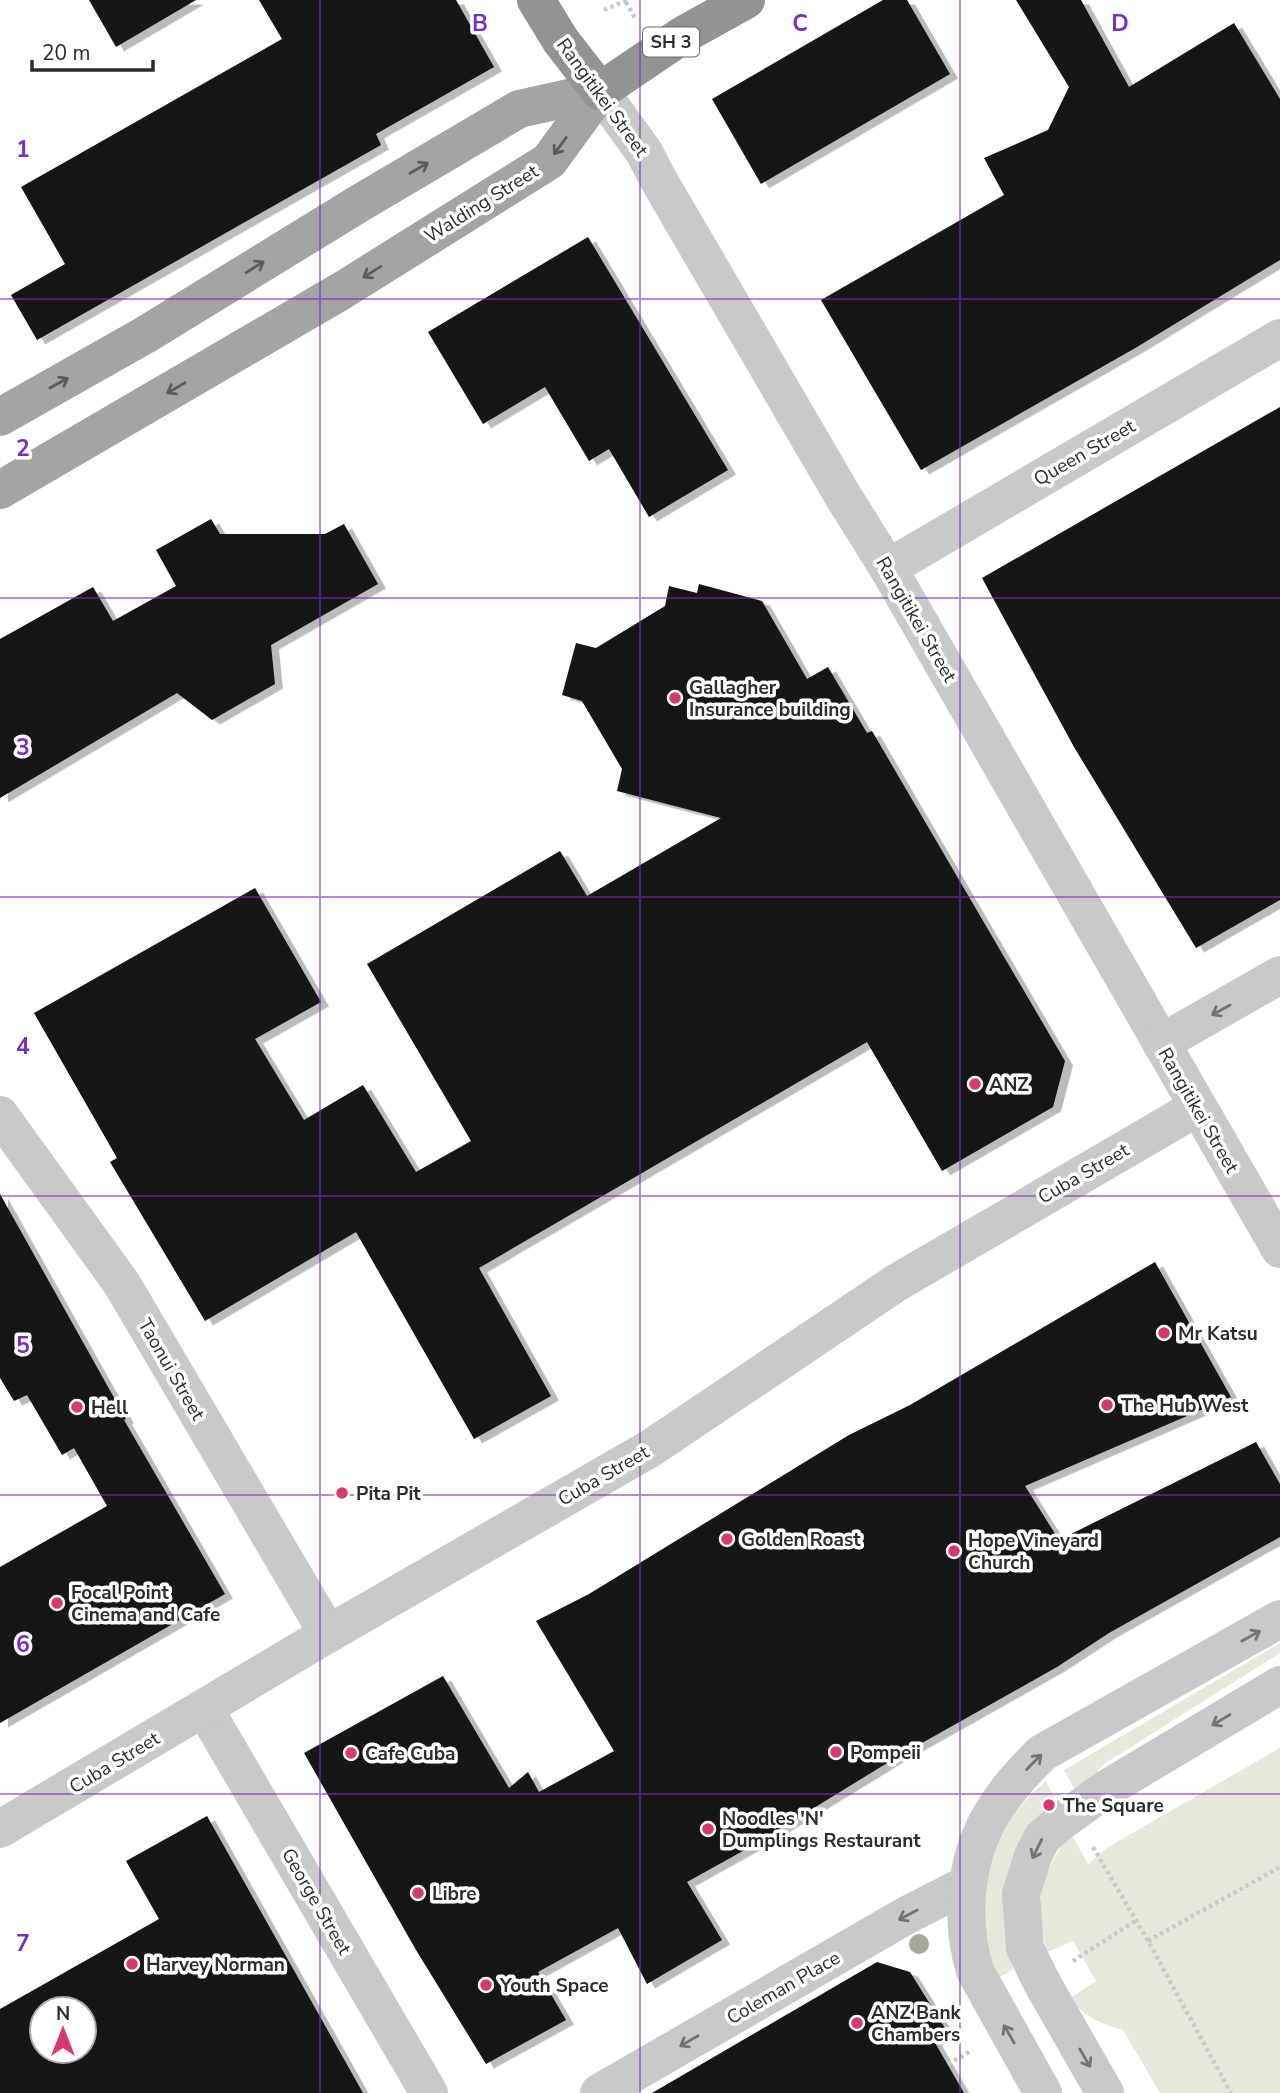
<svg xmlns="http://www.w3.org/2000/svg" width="1280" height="2093" font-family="'Nunito Sans',sans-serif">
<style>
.green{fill:#e6e9da}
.building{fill:#131313;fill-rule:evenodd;filter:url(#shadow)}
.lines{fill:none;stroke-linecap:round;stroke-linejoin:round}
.path{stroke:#c9c9c9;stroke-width:4.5;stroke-dasharray:3.5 3.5;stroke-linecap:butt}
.minor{stroke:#c9c9c9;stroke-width:38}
.major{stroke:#a4a4a4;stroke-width:38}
.highway{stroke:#939393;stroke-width:38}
.tree{fill:#a4aa94}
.oneway{stroke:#5c5c5c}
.oneway2{stroke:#737373}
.grid{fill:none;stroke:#7b2cbf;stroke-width:2;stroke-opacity:0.55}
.poi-dot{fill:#d8396c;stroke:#fff;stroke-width:2.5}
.labels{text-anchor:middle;stroke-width:7;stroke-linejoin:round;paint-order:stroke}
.shield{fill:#fff;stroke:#6b6b6b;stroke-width:2}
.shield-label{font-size:18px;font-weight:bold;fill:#2c2c2c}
.street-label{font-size:19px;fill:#2c2c2c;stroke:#fff}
.poi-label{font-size:19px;font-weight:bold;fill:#2c2c2c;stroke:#fff;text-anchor:start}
.grid-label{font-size:23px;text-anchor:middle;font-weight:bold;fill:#7b2cbf;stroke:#fff;stroke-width:7;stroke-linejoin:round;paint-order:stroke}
</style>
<defs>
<filter id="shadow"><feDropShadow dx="8" dy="4.5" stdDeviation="0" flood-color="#0004"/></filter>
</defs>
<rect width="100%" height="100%" fill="#fff"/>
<g class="green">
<path d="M1280,1643V1653L1104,1764L1098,1770L1094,1780L1077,1794L1064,1770Z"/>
<path d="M1280,1748V2093H1160L1123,2030C1100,2023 1084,2017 1070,1998L1096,1981L1073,1941L1048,1952C1030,1905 1042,1871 1071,1833L1088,1864L1108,1847Z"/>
<path d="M1046,1781L1060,1809L1009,1941L1013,1970L993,1980C989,1970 984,1960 981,1950C979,1940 982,1927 983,1918C986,1859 1000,1819 1046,1781Z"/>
</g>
<g class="building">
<path d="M89,0H196L116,47Z"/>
<path d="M259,0H456L494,67L376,134L381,145L37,340L11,295L65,264L21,187L282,39Z"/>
<path d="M883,0H907L950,74L761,184L712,99Z"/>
<path d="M1016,0H1081L1129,87L1234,23L1280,99V260L1137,347L921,470L821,300L1004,195L984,158L1048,130L1069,87Z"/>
<path d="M588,237L728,470L649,517L609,449L589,461L545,387L483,424L428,332Z"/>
<path d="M1280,407V900L1196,948L1074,747L982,578Z"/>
<path d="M211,519L220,534H325L344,524L378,584L271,645L275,684L212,720L177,693L0,798V639L93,587L113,621L176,586L156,550Z"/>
<path d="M699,584L762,601L807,679L828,667L867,733L872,731L1065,1061L1053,1107L942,1171L867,1042L479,1268L551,1396L474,1439L356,1232L205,1321L110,1162L117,1158L34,1013L255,888L321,1002L255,1039L304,1120L363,1085L416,1172L471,1141L367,964L560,851L587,896L721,818L617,791L622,769L582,701L562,695L576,643L596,648L665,606L669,586L697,593Z"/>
<path d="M0,1194L126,1419L124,1420L225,1594L0,1723V1567L107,1506L74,1448L62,1455L27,1395L14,1401L0,1378Z"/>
<path d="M1155,1262L1231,1397L1025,1486L1059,1540L1256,1442L1280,1484V1537L1109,1633L1057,1667L897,1757L750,1847L687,1882L722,1940L647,1984L618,1928L538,1972L566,2020L486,2064L416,1950L304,1753L443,1676L509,1788L528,1772L539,1792L614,1751L536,1621L589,1594L849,1435L910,1405Z"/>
<path d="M207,1816L363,2093H0V2009L159,1919L126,1861ZM42,2009H84V2051H42Z"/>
<path d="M877,1962L910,1972L948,2033L934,2041L964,2093H652Z"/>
</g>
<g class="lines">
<g class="path">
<path d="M626,2L636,20"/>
<path d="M604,10L627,0"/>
<path d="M1093,1847L1148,1941L1231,2093"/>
<path d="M1148,1941L1280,1867"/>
<path d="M1073,1961L1135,1921"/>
<path d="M948,2064L973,2050"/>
</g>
<g class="minor">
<path d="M600,91L644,152L658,179L843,496L888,568L1280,1249"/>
<path d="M888,568L1280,338"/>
<path d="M1161,1043L1280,975"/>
<path d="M0,1115L122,1284L328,1634"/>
<path d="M204,1708L429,2093"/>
<path d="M0,1829L328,1634L651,1448L896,1283L1198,1107"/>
<path d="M599,2093L907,1915L968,1884"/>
<path d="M1043,2093L975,1971C960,1921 964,1861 991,1815C1005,1791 1023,1772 1042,1753L1280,1619"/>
<path d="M1105,2093L1041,1981L1025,1948L1021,1894L1033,1856L1042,1838L1058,1824L1106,1789L1280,1685"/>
</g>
<g class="major">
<path d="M0,417L145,335L360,203L519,109L600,91"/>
<path d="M0,490L343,290L549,161L600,91"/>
</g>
<path class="highway" d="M536,0L561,41L600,91L683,35L746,0"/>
</g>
<circle class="tree" cx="919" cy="1944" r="10"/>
<defs><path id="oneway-shaft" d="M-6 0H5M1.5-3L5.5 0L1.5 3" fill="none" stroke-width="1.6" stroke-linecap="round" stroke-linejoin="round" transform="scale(1.75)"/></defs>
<g class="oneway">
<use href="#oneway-shaft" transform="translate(560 146) rotate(126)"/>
<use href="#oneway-shaft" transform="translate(419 168) rotate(-30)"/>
<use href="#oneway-shaft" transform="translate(255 267) rotate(-32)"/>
<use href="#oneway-shaft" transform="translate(372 272) rotate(148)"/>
<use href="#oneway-shaft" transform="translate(59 383) rotate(-29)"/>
<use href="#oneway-shaft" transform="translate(176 388) rotate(150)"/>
</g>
<g class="oneway2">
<use href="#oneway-shaft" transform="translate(1221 1010) rotate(151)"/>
<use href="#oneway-shaft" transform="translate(1251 1636) rotate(-29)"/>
<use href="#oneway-shaft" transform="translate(1221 1720) rotate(149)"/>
<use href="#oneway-shaft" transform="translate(1034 1762) rotate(-45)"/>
<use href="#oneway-shaft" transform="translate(1037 1849) rotate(116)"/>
<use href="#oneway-shaft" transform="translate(908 1915) rotate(152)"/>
<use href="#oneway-shaft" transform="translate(1009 2034) rotate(-120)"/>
<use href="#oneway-shaft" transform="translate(689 2041) rotate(150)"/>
<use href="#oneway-shaft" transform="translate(1085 2058) rotate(60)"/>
</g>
<path class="grid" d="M320,0V2093M640,0V2093M960,0V2093M0,299H1280M0,598H1280M0,897H1280M0,1196H1280M0,1495H1280M0,1794H1280"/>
<g class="poi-dot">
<circle cx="675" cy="698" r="7"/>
<circle cx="975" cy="1084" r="7"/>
<circle cx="1164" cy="1333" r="7"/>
<circle cx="1107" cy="1405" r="7"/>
<circle cx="77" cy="1407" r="7"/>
<circle cx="342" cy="1493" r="7"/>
<circle cx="727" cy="1539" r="7"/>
<circle cx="954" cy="1551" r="7"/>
<circle cx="57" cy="1603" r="7"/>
<circle cx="836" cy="1752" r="7"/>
<circle cx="351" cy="1753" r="7"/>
<circle cx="1049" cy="1805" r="7"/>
<circle cx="708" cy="1829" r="7"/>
<circle cx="418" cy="1893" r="7"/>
<circle cx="132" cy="1964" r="7"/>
<circle cx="486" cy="1985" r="7"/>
<circle cx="857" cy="2023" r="7"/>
</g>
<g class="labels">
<rect class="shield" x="643" y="27.5" width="56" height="29" rx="5"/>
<g class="shield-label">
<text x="671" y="48">SH 3</text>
</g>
<g class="street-label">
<text transform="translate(603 97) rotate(54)" y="7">Rangitikei Street</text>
<text transform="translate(481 203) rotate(-32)" y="7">Walding Street</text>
<text transform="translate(1084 452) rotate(-30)" y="7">Queen Street</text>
<text transform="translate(917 619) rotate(60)" y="7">Rangitikei Street</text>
<text transform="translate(1199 1110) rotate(60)" y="7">Rangitikei Street</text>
<text transform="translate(1083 1173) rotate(-30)" y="7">Cuba Street</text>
<text transform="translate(172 1369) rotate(60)" y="7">Taonui Street</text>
<text transform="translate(603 1475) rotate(-30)" y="7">Cuba Street</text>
<text transform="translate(114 1762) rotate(-31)" y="7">Cuba Street</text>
<text transform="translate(317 1901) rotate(60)" y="7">George Street</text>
<text transform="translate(783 1987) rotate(-30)" y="7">Coleman Place</text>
</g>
<g class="poi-label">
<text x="689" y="694">Gallagher<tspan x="689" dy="22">Insurance building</tspan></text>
<text x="989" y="1091">ANZ</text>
<text x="1178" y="1340">Mr Katsu</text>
<text x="1121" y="1412">The Hub West</text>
<text x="91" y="1414">Hell</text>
<text x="356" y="1500">Pita Pit</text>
<text x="741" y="1546">Golden Roast</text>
<text x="968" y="1547">Hope Vineyard<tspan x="968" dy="22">Church</tspan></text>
<text x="71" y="1599">Focal Point<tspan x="71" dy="22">Cinema and Cafe</tspan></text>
<text x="850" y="1759">Pompeii</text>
<text x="365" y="1760">Cafe Cuba</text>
<text x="1063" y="1812">The Square</text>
<text x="722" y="1825">Noodles 'N'<tspan x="722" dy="22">Dumplings Restaurant</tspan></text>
<text x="432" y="1900">Libre</text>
<text x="146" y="1971">Harvey Norman</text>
<text x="500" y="1992">Youth Space</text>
<text x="871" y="2019">ANZ Bank<tspan x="871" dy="22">Chambers</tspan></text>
</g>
</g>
<g class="grid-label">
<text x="480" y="31">B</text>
<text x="800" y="31">C</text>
<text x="1120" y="31">D</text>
<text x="23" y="157">1</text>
<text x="23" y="456">2</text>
<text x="23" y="755">3</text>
<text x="23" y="1054">4</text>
<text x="23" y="1353">5</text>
<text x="23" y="1652">6</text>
<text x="23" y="1951">7</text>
</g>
<g transform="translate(63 2030)"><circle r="33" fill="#ffffff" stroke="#ababab" stroke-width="2"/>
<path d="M0-5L12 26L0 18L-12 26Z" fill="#d8396c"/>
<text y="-10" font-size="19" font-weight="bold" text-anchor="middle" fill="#2c2c2c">N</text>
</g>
<path d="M32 60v10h121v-10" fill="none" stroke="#2c2c2c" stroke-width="3.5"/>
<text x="42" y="60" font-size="21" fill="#2c2c2c" stroke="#ffffff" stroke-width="5" paint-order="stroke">20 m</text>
</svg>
